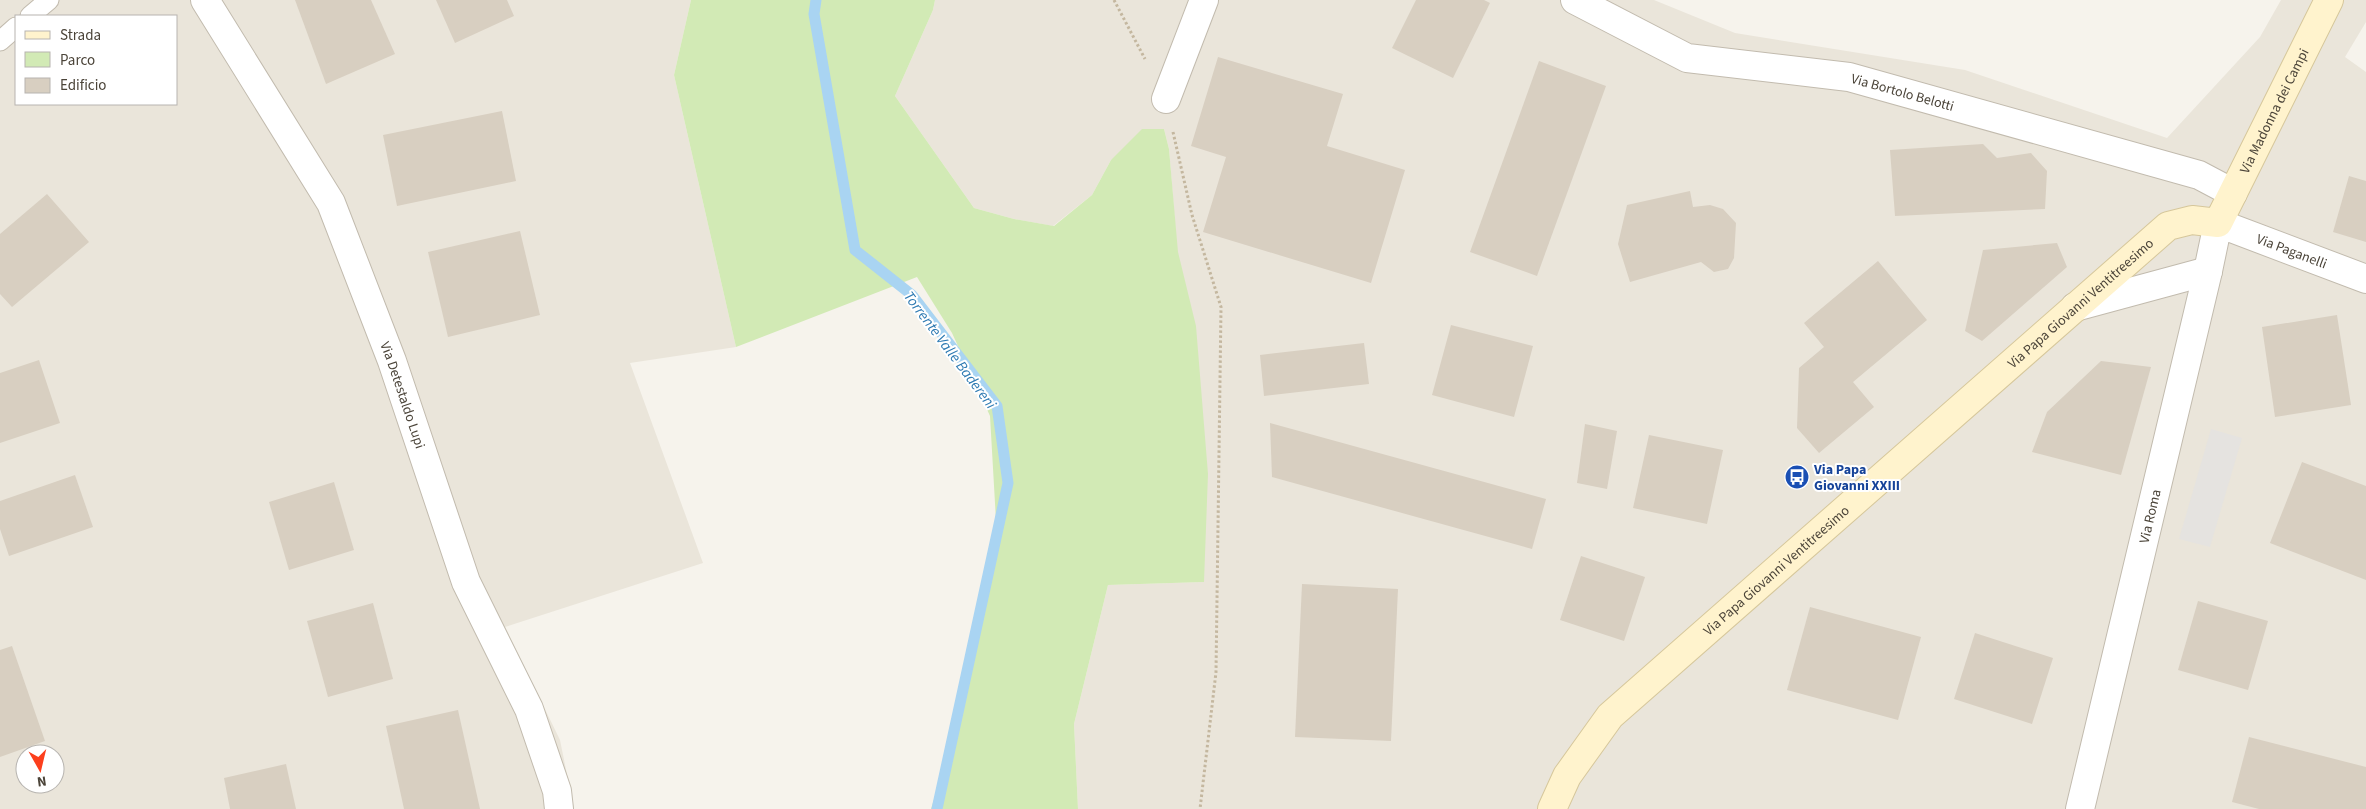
<svg xmlns="http://www.w3.org/2000/svg" width="2366" height="809" font-family="'Source Sans 3',sans-serif">
<style>
.residential{fill:#eae5da;fill-rule:evenodd}
.green{fill:#d2eab5}
.parking{fill:#e5e3e0}
.lines{fill:none;stroke-linecap:round;stroke-linejoin:round}
.stream{stroke:#a9d4f2;stroke-width:11}
.building{fill:#d8cfc1}
.lane-casing{stroke:#c2bbae;stroke-width:21}
.street-casing{stroke:#c2bbae;stroke-width:30}
.secondary-casing{stroke:#d6c79b;stroke-width:30}
.path{stroke:#c4b79f;stroke-width:3;stroke-dasharray:2.5 2.5;stroke-linecap:butt}
.lane{stroke:#fff;stroke-width:19}
.street{stroke:#fff;stroke-width:28}
.secondary{stroke:#fff3cd;stroke-width:28}
.labels{text-anchor:middle;stroke-width:4;stroke-linejoin:round;paint-order:stroke}
.street-label{font-size:14px;fill:#4b4439;stroke:#fff}
.transit-label{font-size:14px;font-weight:bold;fill:#164399;stroke:#fff;text-anchor:start}
.water-label{font-size:15px;font-style:italic;fill:#2e7ab2;stroke:#fff}
</style>
<rect width="100%" height="100%" fill="#f6f3ec"/>
<g class="residential">
<path d="M0,0H691L674,75L736,347L630,363L703,563L505,627L560,740L574,809H0ZM16,16H176V104H16ZM25,754H55V784H25Z"/>
<path d="M935,0H1654L1735,33L1965,70L2167,138L2260,37L2281,0H2366V22L2345,57L2366,72V809H1078L1074,724L1108,585L1204,582L1169,149L1164,129L1111,160L1092,195L1053,226L1014,219L974,208L895,96L933,10Z"/>
</g>
<path class="green" d="M691,0H935L933,10L895,96L974,208L1014,219L1054,226L1092,195L1111,160L1142,129H1164L1169,149L1178,252L1196,326L1208,474L1204,582L1108,585L1074,724L1078,809H931L947,759L979,637L997,538L990,416L952,333L917,277L736,347L674,75Z"/>
<path class="parking" d="M2211,429L2242,438L2210,547L2179,539Z"/>
<g class="lines">
<path class="stream" d="M816,0L814,14L855,250L912,295L997,406L1008,483L937,809"/>
</g>
<g class="building">
<path d="M295,0H371L395,54L326,84Z"/>
<path d="M436,0H507L514,16L455,43Z"/>
<path d="M1416,0H1484L1490,3L1453,78L1392,48Z"/>
<path d="M1218,57L1343,94L1327,146L1405,170L1371,283L1203,232L1226,157L1191,146Z"/>
<path d="M1539,61L1606,86L1537,276L1470,252Z"/>
<path d="M502,111L516,181L397,206L383,135Z"/>
<path d="M1983,144L1997,158L2031,153L2047,171L2045,209L1895,216L1890,150Z"/>
<path d="M2349,176L2366,181V242L2333,232Z"/>
<path d="M1690,191L1693,207L1710,205L1723,209L1736,223L1734,258L1728,269L1714,272L1701,262L1630,282L1618,244L1627,205Z"/>
<path d="M47,194L89,242L12,307L0,294V234Z"/>
<path d="M520,231L540,315L448,337L428,252Z"/>
<path d="M2057,243L2067,267L1982,341L1965,331L1983,250Z"/>
<path d="M1878,261L1927,320L1853,382L1874,407L1819,453L1797,428L1799,368L1824,347L1804,323Z"/>
<path d="M2337,315L2351,405L2275,417L2262,327Z"/>
<path d="M1451,325L1533,346L1514,417L1432,395Z"/>
<path d="M1364,343L1369,384L1264,396L1260,355Z"/>
<path d="M39,360L60,423L0,443V373Z"/>
<path d="M2101,361L2151,367L2121,475L2032,452L2047,412Z"/>
<path d="M1270,423L1546,499L1532,549L1272,477Z"/>
<path d="M1585,424L1617,431L1607,489L1577,483Z"/>
<path d="M1649,435L1723,450L1707,524L1633,508Z"/>
<path d="M2302,462L2366,486V580L2270,543Z"/>
<path d="M75,475L93,527L9,556L0,529V501Z"/>
<path d="M334,482L354,550L289,570L269,502Z"/>
<path d="M1581,556L1645,577L1624,641L1560,620Z"/>
<path d="M1302,584L1398,589L1391,741L1295,737Z"/>
<path d="M2198,601L2268,621L2248,690L2178,670Z"/>
<path d="M373,603L393,679L328,697L307,621Z"/>
<path d="M1810,607L1921,637L1898,720L1787,690Z"/>
<path d="M1975,633L2053,658L2032,724L1954,699Z"/>
<path d="M12,646L45,741L0,757V650Z"/>
<path d="M458,710L480,809H404L386,726Z"/>
<path d="M2249,737L2366,767V809H2259L2232,802Z"/>
<path d="M286,764L296,809H230L224,778Z"/>
</g>
<g class="lines">
<defs>
<g id="lane">
<path d="M30,16L49,0"/>
<path d="M0,41L16,27"/>
</g>
<g id="street">
<path id="s1" d="M205,0L331,203L392,361L466,582L529,709L557,791L559,809"/>
<path id="s2" d="M1575,0L1687,58L1849,77L2199,175L2233,193"/>
<path d="M1166,99L1204,0"/>
<path d="M2075,307L2208,271"/>
<path id="s3" d="M2080,809L2208,271L2218,223L2366,279"/>
</g>
<g id="secondary">
<path id="s4" d="M1552,809L1567,776L1610,716L2168,226L2192,220L2218,223L2329,0"/>
</g>
</defs>
<use href="#lane" class="lane-casing"/>
<use href="#street" class="street-casing"/>
<use href="#secondary" class="secondary-casing"/>
<g class="path">
<path d="M1114,0L1145,59"/>
<path d="M1173,132L1192,215L1221,307L1216,672L1200,809"/>
</g>
<use href="#lane" class="lane"/>
<use href="#street" class="street"/>
<use href="#secondary" class="secondary"/>
</g>
<defs>
<symbol id="bus-disc" viewBox="-11 -11 22 22"><circle r="9.5" fill="#1a4fb4" stroke="#fff"/><path d="M-5-6H5V4H4V6H2V4H-2V6H-4V4H-5ZM-3.5-4V0h7V-4ZM-3.5 1.2v1.5H-2V1.2ZM2 1.2v1.5H3.5V1.2Z" fill="#fff"/></symbol>
</defs>
<g fill-rule="evenodd">
<use href="#bus-disc" x="1783" y="463" width="28" height="28"/>
</g>
<g class="labels">
<g class="street-label">
<text dy="5" stroke="none"><textPath href="#s2" startOffset="345">Via Bortolo Belotti</textPath></text>
<text dy="5" stroke="none"><textPath href="#s4" startOffset="1029">Via Madonna dei Campi</textPath></text>
<text dy="5" stroke="none"><textPath href="#s3" startOffset="681">Via Paganelli</textPath></text>
<text dy="5" stroke="none"><textPath href="#s4" startOffset="736">Via Papa Giovanni Ventitreesimo</textPath></text>
<text dy="5" stroke="none"><textPath href="#s1" startOffset="444">Via Detestaldo Lupi</textPath></text>
<text dy="5" stroke="none"><textPath href="#s3" startOffset="301">Via Roma</textPath></text>
<text dy="5" stroke="none"><textPath href="#s4" startOffset="331">Via Papa Giovanni Ventitreesimo</textPath></text>
</g>
<g class="transit-label">
<text x="1814" y="474">Via Papa<tspan x="1814" dy="16">Giovanni XXIII</tspan></text>
</g>
<g class="water-label">
<text transform="translate(950 350) rotate(53)" y="5">Torrente Valle Badereni</text>
</g>
</g>
<rect x="15" y="15" width="162" height="90" fill="#ffffff" stroke="#b7b4b0"/>
<rect x="25" y="31" width="25" height="8" fill="#fff3cd" stroke="#b7b4b0"/>
<text x="60" y="40" font-size="15" fill="#4b4439">Strada</text>
<rect x="25" y="52" width="25" height="15" fill="#d2eab5" stroke="#b7b4b0"/>
<text x="60" y="65" font-size="15" fill="#4b4439">Parco</text>
<rect x="25" y="78" width="25" height="15" fill="#d8cfc1" stroke="#b7b4b0"/>
<text x="60" y="90" font-size="15" fill="#4b4439">Edificio</text>
<g transform="translate(40 769) rotate(172)"><circle r="24" fill="#ffffff" stroke="#b7b4b0"/>
<path d="M0-4L9 19L0 12L-9 19Z" fill="#fc3f1d"/>
<text y="-8" font-size="14" font-weight="bold" text-anchor="middle" fill="#4b4439">N</text>
</g>
</svg>
